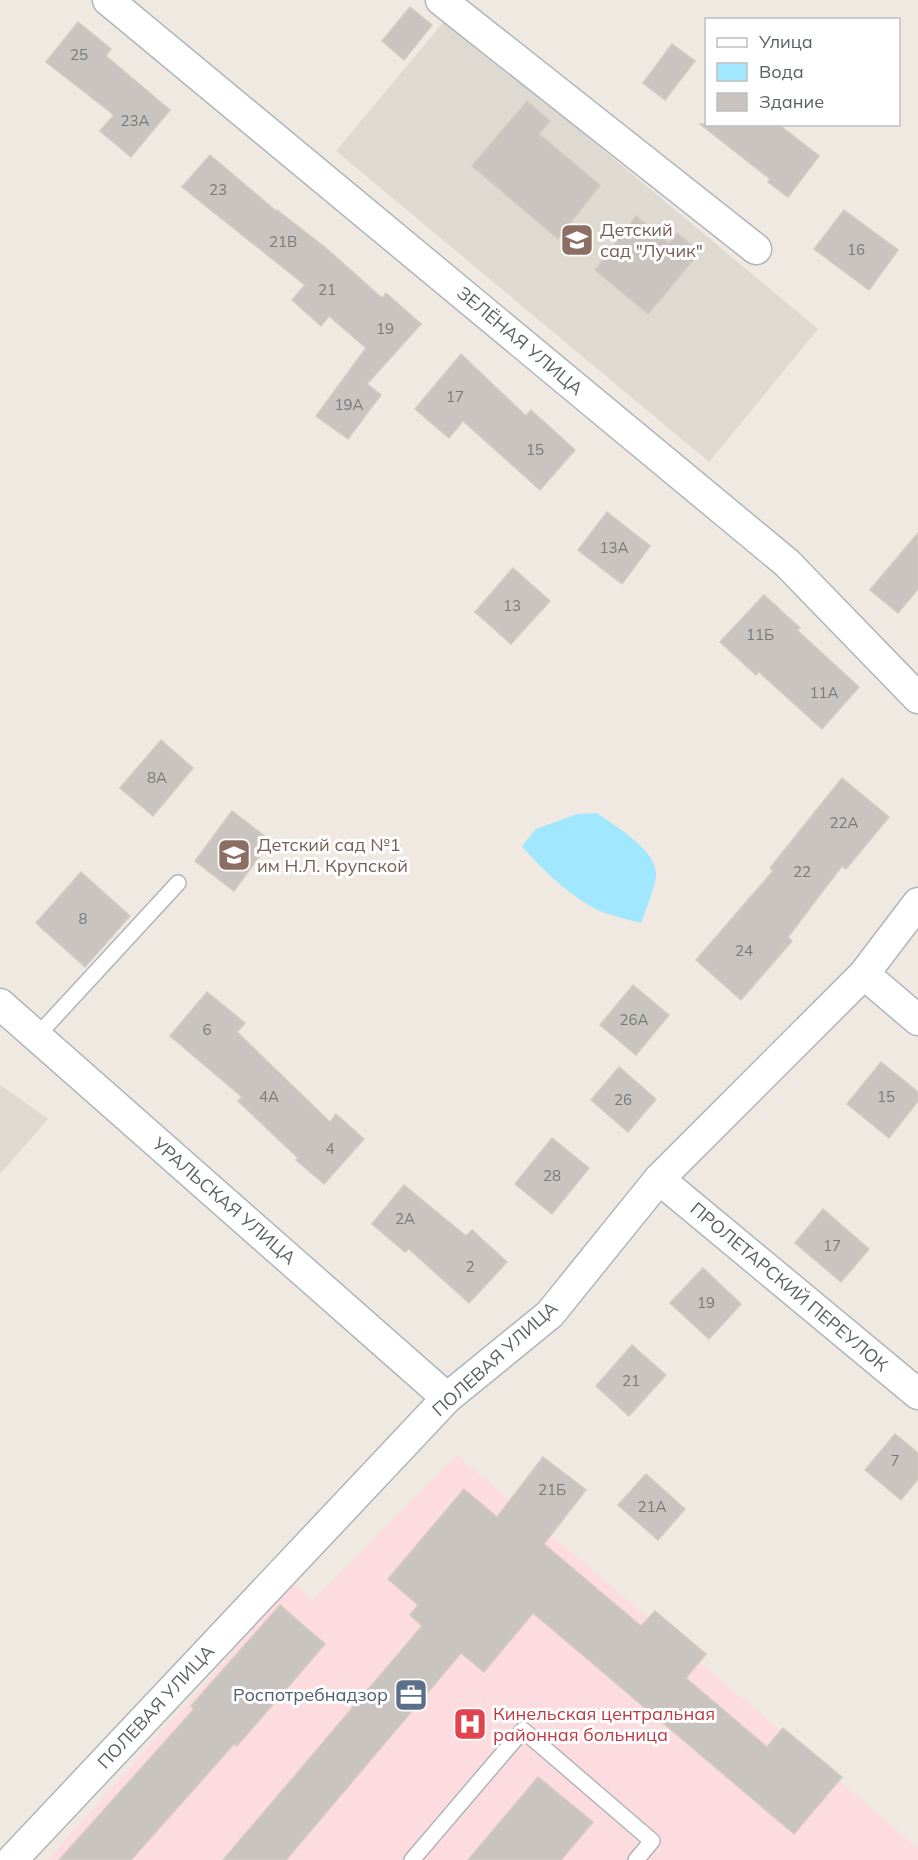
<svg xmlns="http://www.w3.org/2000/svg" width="918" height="1860" font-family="Mulish,sans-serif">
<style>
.education{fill:#ded9d1}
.medical{fill:#fddcdf}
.water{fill:#a1e7ff}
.building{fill:#c9c4bf;stroke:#d4cac0;stroke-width:1.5}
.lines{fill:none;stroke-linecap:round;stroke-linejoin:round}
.service-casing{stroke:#b0b5b9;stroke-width:18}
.minor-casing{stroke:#b0b5b9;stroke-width:33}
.service{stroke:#fff;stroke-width:15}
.minor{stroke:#fff;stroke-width:30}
.labels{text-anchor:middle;stroke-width:6;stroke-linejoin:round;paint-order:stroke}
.number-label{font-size:15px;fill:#76797b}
.education-label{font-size:18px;fill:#785e54;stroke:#fff;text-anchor:start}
.street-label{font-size:18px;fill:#5a6064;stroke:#fff}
.service-label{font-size:18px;fill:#4e5e75;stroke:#fff;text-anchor:end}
.health-label{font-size:18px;fill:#be3a42;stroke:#fff;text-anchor:start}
</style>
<rect width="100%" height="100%" fill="#efe9e2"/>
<g class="education">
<path d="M446,19L818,329L709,462L336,151Z"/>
<path d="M0,1085L48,1119L0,1174Z"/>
</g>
<path class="medical" d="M457,1455L918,1848V1860H48L293,1583L313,1600Z"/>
<path class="water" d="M597,813C615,826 655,849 656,873C657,883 645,912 641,923C629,920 617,917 605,913C576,902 541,869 522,846L536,829L577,814Z"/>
<g class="building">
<path d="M410,7L432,25L404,60L382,41Z"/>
<path d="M78,22L111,49L106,56L170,110L131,157L100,131L114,115L46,62Z"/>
<path d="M672,44L695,61L665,100L643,83Z"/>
<path d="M527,101L550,121L539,134L600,185L558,239L472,166Z"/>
<path d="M700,124H778L819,156L788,197L768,182L770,179Z"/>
<path d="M210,155L276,211L277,210L327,249L382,298L386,293L421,324L367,384L381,395L348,439L316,416L366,348L329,316L321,326L292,300L305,285L182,187Z"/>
<path d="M844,210L898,250L869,290L814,249Z"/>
<path d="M636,216L669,243L677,233L700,252L648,314L595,270Z"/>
<path d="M461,354L526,416L531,410L575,450L540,490L463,421L449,438L415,409Z"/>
<path d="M607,512L650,546L622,584L578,550Z"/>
<path d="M918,533V589L898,613L870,590Z"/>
<path d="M513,568L550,601L511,644L475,612Z"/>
<path d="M764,595L800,628L797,630L859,687L822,729L759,672L756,675L720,642Z"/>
<path d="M161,740L193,768L153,816L120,788Z"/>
<path d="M842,778L889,817L846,869L842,866L788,937L792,941L741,1000L696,960L773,871L770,868Z"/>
<path d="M232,811L271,841L234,891L195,861Z"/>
<path d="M81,872L130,916L85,967L36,923Z"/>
<path d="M633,985L669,1015L636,1055L600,1025Z"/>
<path d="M207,992L245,1023L237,1032L330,1122L336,1114L364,1139L324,1184L296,1160L298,1158L238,1101L242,1097L170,1036Z"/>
<path d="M881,1062L918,1092V1101L889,1138L847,1104Z"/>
<path d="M619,1067L656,1099L628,1132L591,1100Z"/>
<path d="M552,1138L589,1168L552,1214L515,1184Z"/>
<path d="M404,1185L466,1236L472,1230L507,1262L469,1303L409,1249L405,1252L372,1224Z"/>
<path d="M823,1209L869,1249L841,1282L795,1243Z"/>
<path d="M703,1268L741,1304L709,1339L670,1303Z"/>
<path d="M632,1345L666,1375L629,1416L596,1386Z"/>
<path d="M895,1434L918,1453V1479L901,1500L865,1470Z"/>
<path d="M543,1457L586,1490L544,1544L641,1626L655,1611L706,1654L686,1678L767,1747L783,1728L842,1777L794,1834L533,1613L484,1672L461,1653L286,1860H223L422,1626L410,1615L418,1605L388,1579L464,1489L497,1517Z"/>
<path d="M646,1474L685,1509L658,1540L618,1505Z"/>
<path d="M280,1605L325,1644L237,1746L234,1744L131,1860H59L194,1709L191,1706Z"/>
<path d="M538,1777L593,1822L561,1860H468Z"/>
</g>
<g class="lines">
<defs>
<g id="service">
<path d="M37,1036L178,883"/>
<path d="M412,1860L523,1730L652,1841L636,1860"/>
</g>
<g id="minor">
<path d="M108,0L787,563L918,698"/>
<path d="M441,0L756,249"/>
<path d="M864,974L918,1020"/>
<path d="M0,1004L447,1398"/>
<path d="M659,1179L918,1394"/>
<path d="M12,1860L447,1398L550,1314L659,1179L864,974L918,903"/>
</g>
</defs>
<use href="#service" class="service-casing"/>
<use href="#minor" class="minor-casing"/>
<use href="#service" class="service"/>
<use href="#minor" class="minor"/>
</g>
<defs>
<symbol id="school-square" viewBox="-11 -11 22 22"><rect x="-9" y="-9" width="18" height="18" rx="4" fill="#8d6e63" stroke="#fff"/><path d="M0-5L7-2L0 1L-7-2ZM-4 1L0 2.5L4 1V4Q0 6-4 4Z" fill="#fff"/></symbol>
<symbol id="office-square" viewBox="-11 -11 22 22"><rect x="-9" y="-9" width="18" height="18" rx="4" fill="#5c6f8a" stroke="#fff"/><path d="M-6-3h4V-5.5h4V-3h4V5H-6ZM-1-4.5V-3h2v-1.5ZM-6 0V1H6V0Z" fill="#fff"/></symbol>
<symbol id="hospital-square" viewBox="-11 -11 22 22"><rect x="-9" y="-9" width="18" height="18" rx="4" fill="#e0444e" stroke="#fff"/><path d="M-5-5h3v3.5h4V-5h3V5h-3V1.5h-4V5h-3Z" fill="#fff"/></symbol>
</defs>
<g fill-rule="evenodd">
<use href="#school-square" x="558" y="221" width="38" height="38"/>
<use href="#school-square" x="215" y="836" width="38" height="38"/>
<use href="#office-square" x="392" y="1676" width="38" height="38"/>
<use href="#hospital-square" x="451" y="1705" width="38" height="38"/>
</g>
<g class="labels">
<g class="number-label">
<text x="79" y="60">25</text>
<text x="135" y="126">23А</text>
<text x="218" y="195">23</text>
<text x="283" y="247">21В</text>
<text x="856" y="255">16</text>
<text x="327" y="295">21</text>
<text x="385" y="334">19</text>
<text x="455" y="402">17</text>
<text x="349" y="410">19А</text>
<text x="535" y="455">15</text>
<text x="614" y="553">13А</text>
<text x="512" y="611">13</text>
<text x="760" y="640">11Б</text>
<text x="824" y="698">11А</text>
<text x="157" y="783">8А</text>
<text x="844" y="828">22А</text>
<text x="802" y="877">22</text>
<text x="83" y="924">8</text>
<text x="744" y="956">24</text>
<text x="634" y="1025">26А</text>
<text x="207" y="1035">6</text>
<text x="269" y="1102">4А</text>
<text x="886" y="1102">15</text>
<text x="623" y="1105">26</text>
<text x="330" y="1154">4</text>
<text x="552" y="1181">28</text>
<text x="405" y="1224">2А</text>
<text x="832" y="1251">17</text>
<text x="470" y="1272">2</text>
<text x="706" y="1308">19</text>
<text x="631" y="1386">21</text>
<text x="895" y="1466">7</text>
<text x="552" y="1495">21Б</text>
<text x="652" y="1512">21А</text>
</g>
<g class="education-label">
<text x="600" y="236">Детский<tspan x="600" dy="21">сад "Лучик"</tspan></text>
<text x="257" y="851">Детский сад №1<tspan x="257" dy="21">им Н.Л. Крупской</tspan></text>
</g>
<g class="street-label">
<text transform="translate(520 341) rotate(40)" y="6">ЗЕЛЁНАЯ УЛИЦА</text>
<text transform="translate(224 1201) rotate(41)" y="6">УРАЛЬСКАЯ УЛИЦА</text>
<text transform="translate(789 1287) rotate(40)" y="6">ПРОЛЕТАРСКИЙ ПЕРЕУЛОК</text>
<text transform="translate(495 1359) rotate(-42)" y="6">ПОЛЕВАЯ УЛИЦА</text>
<text transform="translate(156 1707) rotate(-47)" y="6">ПОЛЕВАЯ УЛИЦА</text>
</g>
<g class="service-label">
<text x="388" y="1701">Роспотребнадзор</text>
</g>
<g class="health-label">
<text x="493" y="1720">Кинельская центральная<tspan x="493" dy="21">районная больница</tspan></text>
</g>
</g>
<rect x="705" y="18" width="195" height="108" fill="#ffffff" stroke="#bdbfc1" stroke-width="1.5"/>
<rect x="717" y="38" width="30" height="9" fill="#ffffff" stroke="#bdbfc1" stroke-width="1.5"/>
<text x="759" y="48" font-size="18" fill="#5a6064">Улица</text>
<rect x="717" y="63" width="30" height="18" fill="#a1e7ff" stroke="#bdbfc1" stroke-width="1.5"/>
<text x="759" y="78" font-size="18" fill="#5a6064">Вода</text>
<rect x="717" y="93" width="30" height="18" fill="#c9c4bf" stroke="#bdbfc1" stroke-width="1.5"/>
<text x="759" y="108" font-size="18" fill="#5a6064">Здание</text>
</svg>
